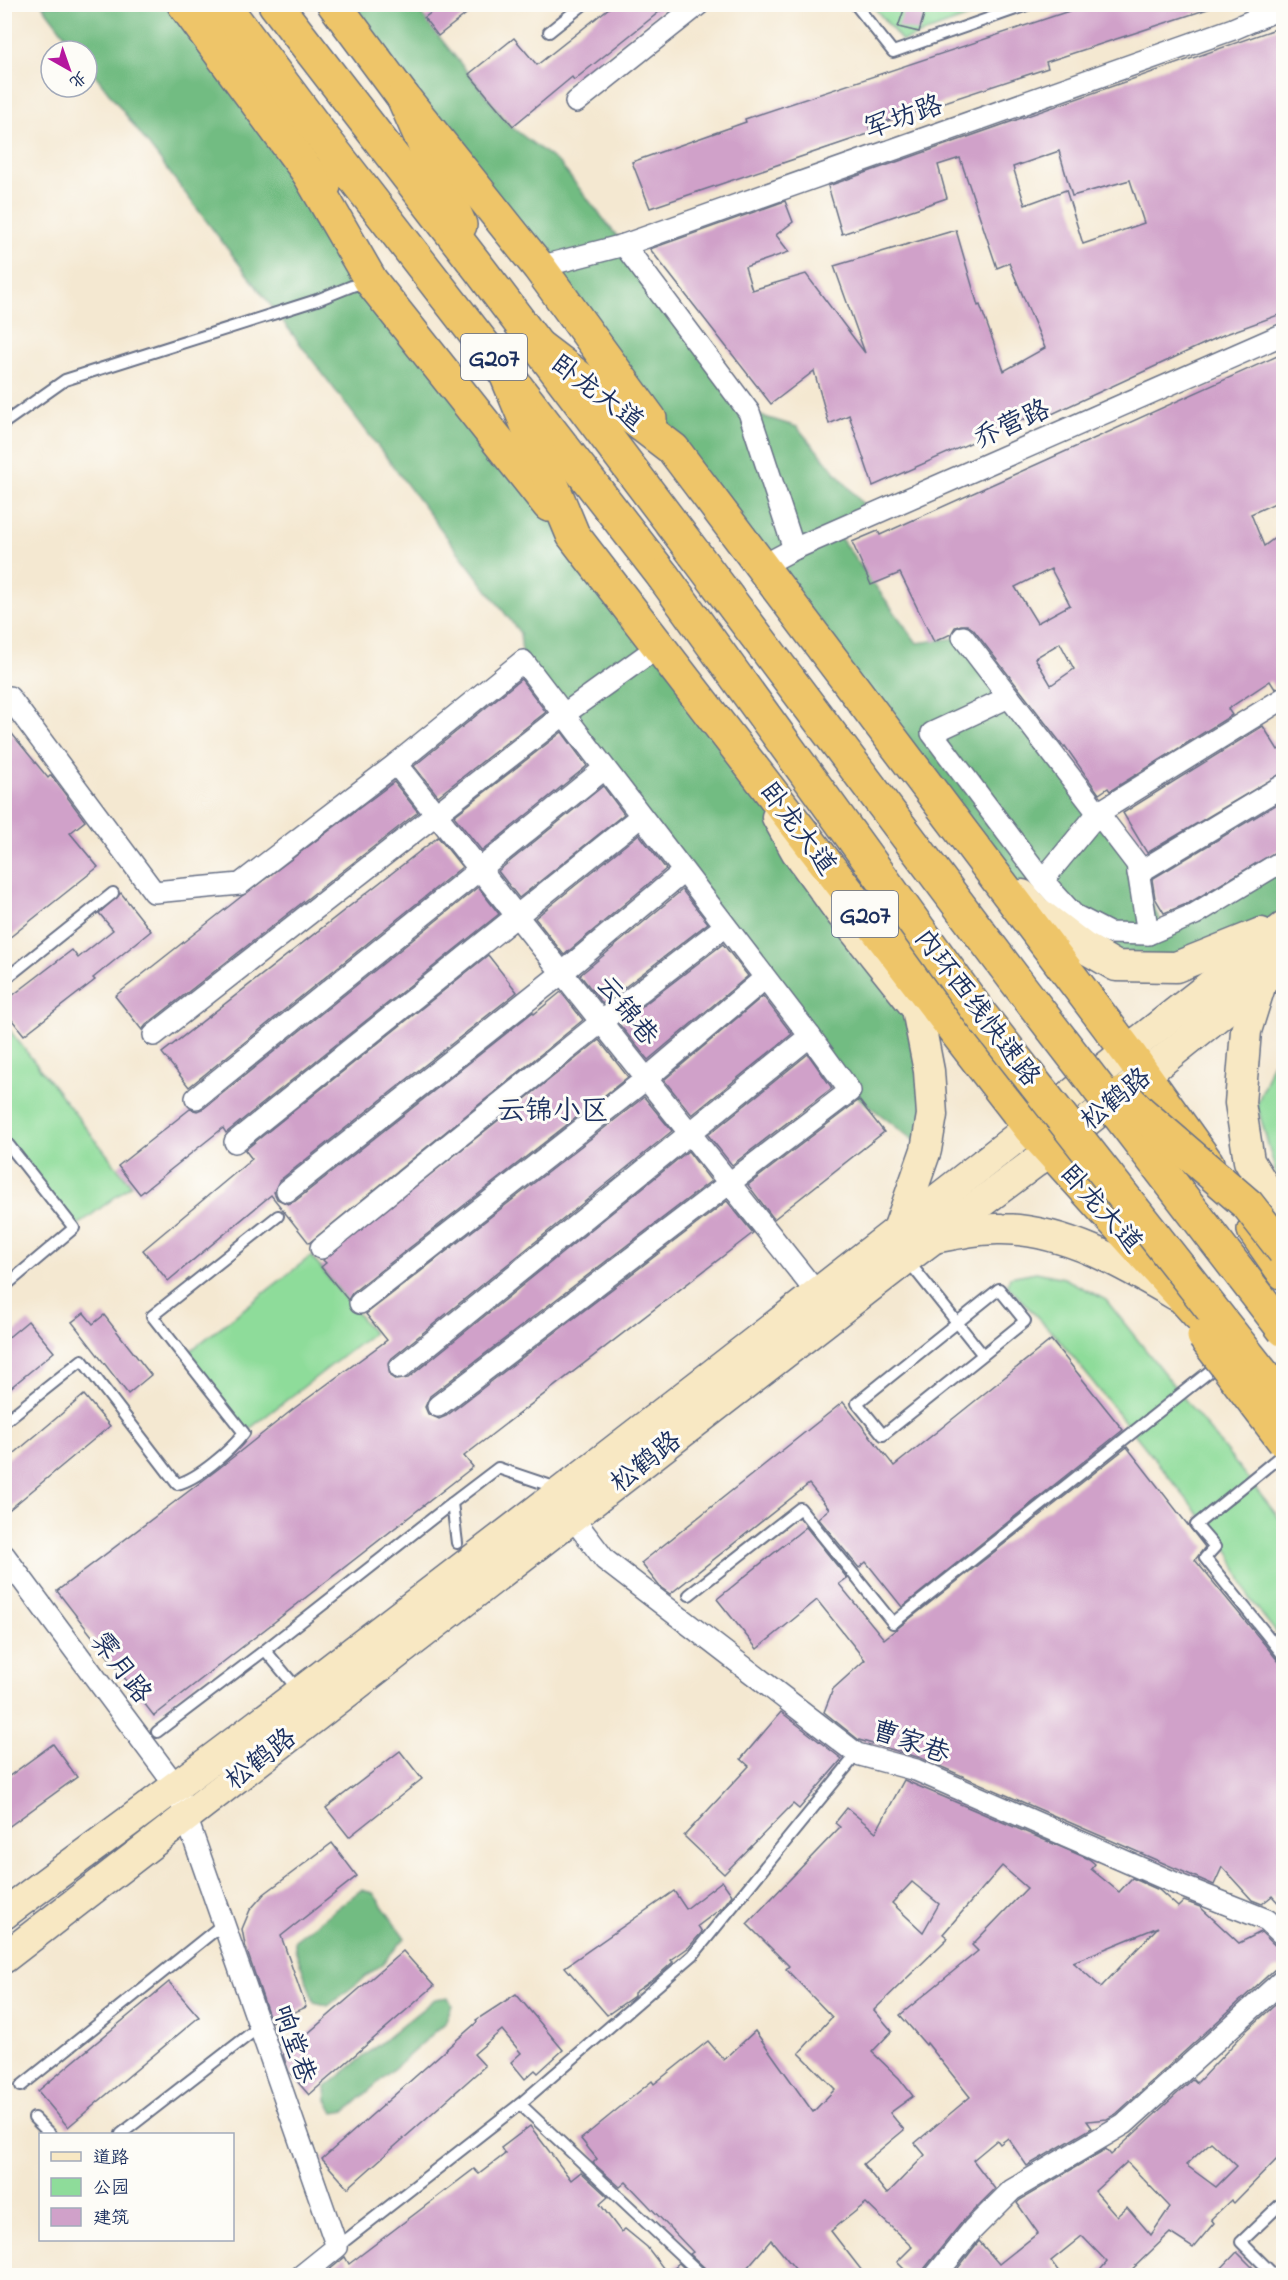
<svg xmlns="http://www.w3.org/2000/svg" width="1288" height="2280" font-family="'Indie Flower','LXGW WenKai TC',sans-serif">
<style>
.green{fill:#8edc9a;stroke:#54867c;stroke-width:1.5}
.forest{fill:#72bc82;stroke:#467670;stroke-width:1.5}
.building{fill:#d0a1c9;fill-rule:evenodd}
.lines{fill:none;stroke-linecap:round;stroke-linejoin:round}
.lane-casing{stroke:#677086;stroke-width:14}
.street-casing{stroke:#677086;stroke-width:24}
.secondary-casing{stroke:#677086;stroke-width:33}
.highway-casing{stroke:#677086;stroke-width:36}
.lane{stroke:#fff;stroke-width:10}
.street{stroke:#fff;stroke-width:21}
.secondary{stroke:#f8e8c3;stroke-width:30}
.highway{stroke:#eec569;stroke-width:33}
.highway-bridge-casing{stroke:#677086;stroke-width:36;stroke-linecap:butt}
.highway-bridge{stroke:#eec569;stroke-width:33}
.labels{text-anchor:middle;stroke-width:6;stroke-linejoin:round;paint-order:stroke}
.shield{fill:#fdfcf7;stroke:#5f6c8c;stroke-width:1.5}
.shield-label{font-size:26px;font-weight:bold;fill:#1b2f5e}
.street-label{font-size:27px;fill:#1b2f5e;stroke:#fdfcf7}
.neighbourhood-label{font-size:28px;fill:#1b2f5e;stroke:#fdfcf7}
</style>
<rect width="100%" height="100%" fill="#fdfcf7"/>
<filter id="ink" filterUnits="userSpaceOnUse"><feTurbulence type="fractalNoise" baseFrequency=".0167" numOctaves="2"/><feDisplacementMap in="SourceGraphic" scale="12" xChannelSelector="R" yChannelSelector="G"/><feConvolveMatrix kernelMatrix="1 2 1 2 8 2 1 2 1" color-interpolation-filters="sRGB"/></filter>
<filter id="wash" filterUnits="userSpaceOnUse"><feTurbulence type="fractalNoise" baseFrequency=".008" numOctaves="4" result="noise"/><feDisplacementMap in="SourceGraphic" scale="24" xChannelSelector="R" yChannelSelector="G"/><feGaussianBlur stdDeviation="1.35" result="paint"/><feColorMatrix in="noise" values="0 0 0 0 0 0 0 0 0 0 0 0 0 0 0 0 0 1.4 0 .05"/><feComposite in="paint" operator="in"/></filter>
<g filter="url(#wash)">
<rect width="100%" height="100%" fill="#f4e8d1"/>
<g class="green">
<path d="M872,5H1001L902,41Z"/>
<path d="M4,1023L131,1185L74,1228L5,1139Z"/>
<path d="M1272,1064L1283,1078V1198L1257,1105Z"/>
<path d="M311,1256L373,1333L244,1433L184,1356Z"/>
<path d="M1036,1272L1064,1278L1106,1300L1283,1523V1641L1249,1598L1230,1553L1060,1341L1007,1285L1010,1277Z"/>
</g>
<g class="forest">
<path d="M42,5H184L917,1009L926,1150L850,1091L523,661L520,633L87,64V51H77Z"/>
<path d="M334,5H414L510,126L560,164L624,245L749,412L797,427L873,516L836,532L917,643L963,637L1138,874L1163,927L1283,860V924L1176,967L1116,966L1036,911Z"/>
<path d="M361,1890L373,1893L405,1938L381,1965L328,2006L314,2002L295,1949V1940Z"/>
<path d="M448,1997L452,2005L445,2023L346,2111L334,2113L327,2100L326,2087L435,1999Z"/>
</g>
<g id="blocks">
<g class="building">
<path d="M428,4H479L438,36L424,18L433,11Z"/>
<path d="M614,4H669L574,80L572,77L513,126L469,74L514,38L537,65Z"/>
<path d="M906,4H927L919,32L898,27Z"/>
<path d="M1090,4H1211V8L1046,62L1048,68L869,127L871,133L650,208L632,162L746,122L745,119Z"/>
<path d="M1284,26V313L1223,335L1041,419L1038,413L873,486L849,415L829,424L814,371L771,404L650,249L785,201L793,222L776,235L789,252L745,267L752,290L806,274L865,353L834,266L956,230L978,306L980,305L1004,371L1045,348L1009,263L997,268L960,158L938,165L947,198L842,234L828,186ZM1059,151L1072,196L1130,180L1144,223L1083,244L1066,190L1025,205L1013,167Z"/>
<path d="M1284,353V499L1251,514L1264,546L1284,531V685L1275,689L1270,681L1228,709L1232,715L1110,791L1108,788L1099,794L1065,746L1064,747L973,629L967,625H961L955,627L951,634L934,642L900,573L871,585L852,542L878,531L880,535ZM1051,569L1070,605L1037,623L1015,587ZM1060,643L1074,669L1051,685L1035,658Z"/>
<path d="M521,679L546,712L438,796L414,766Z"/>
<path d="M4,724L48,778L51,775L85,821L70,833L98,867L4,942Z"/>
<path d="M1263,726L1278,750L1284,746V772L1147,853L1123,813Z"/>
<path d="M562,732L587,766L482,851L454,816Z"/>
<path d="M394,782L418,812L146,1025L142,1030L115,996L242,896Z"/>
<path d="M603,786L624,814L519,898L498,871Z"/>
<path d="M1284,800V847L1189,903L1164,913L1155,898L1152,879Z"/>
<path d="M639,834L666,869L564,955L535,918Z"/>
<path d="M438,837L462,867L189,1087L162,1053Z"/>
<path d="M478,887L499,914L226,1133L223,1128L140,1194L118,1166L190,1109L197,1111L204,1108Z"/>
<path d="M682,890L708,923L603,1004L580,975Z"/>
<path d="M121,893L151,931L93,978L95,980L24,1035L4,1010V1002L72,950L78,958L113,930L99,913Z"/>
<path d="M723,944L748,976L648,1060L619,1024Z"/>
<path d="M488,955L517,992L279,1181L274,1192L277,1199L288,1204L295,1201L533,1012L534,1014L561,992L583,1020L309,1243L271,1195L168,1281L143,1250L252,1159L245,1150Z"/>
<path d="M763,996L792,1034L692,1115L664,1080Z"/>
<path d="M599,1040L628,1077L352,1293L348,1300L321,1267L326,1263L323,1260Z"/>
<path d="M808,1054L832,1088L732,1165L708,1135Z"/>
<path d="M644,1097L672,1131L392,1358L388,1364L390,1376L396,1380L408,1378L688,1151L711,1181L430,1396L425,1407L428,1414L439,1419L446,1416L727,1201L753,1233L464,1456L473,1467L154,1716L57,1591L218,1469L292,1410L387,1340L366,1314Z"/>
<path d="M859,1100L884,1132L774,1219L748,1185Z"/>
<path d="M84,1313L93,1324L104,1315L151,1375L128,1394L72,1322Z"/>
<path d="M28,1321L54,1352L4,1393V1341Z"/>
<path d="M1051,1340L1123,1430L902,1607L866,1562L859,1568L818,1518L829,1509L809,1484L670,1594L660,1587L641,1563L843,1402L894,1466Z"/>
<path d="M84,1395L110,1426L4,1514V1462Z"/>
<path d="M1127,1447L1205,1547L1195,1560L1284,1668V1909L1272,1896L1262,1904L1252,1900L1222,1867L1214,1885L921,1758L859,1740L824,1712L833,1689L865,1660L817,1600L757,1649L717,1599L806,1527L847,1578L839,1584L884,1639Z"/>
<path d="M781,1712L842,1759L799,1809L793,1804L724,1874L684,1836L749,1766L741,1759Z"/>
<path d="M53,1744L77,1777L4,1830V1780Z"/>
<path d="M400,1751L422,1779L349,1837L326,1808Z"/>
<path d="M904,1780L1089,1859L1095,1864L1091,1869L1119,1892L1132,1878L1159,1890L1178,1907L1184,1901L1200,1907L1239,1943L1261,1932L1284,1954V1967L1274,1970L1116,2114L1107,2119L1087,2121L1092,2128L1027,2166L1008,2138L1000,2144L997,2140L973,2160L995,2189L963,2221L925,2268L922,2276H911L897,2262L912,2247L866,2203L831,2231L866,2276H801L771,2240L740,2276H710L708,2271L690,2254L693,2252L626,2182L620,2187L593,2163L597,2159L581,2139L652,2081L654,2084L708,2041L724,2060L755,2031L813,2112L835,2089L799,2053L832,2017L786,1969L789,1966L747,1924L840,1827L835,1823L847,1808L876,1832ZM1002,1866L1027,1888L972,1945L978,1951L900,2015L926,2045L927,2043L970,2097L915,2143L925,2155L887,2194L863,2164L904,2130L890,2113L913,2096L899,2078L872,2052L892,2031L874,2010L948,1938L943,1934ZM912,1882L939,1904L923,1932L892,1903ZM1158,1927L1101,1987L1073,1962Z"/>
<path d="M332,1843L357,1876L281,1936L306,2007L271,2022L245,1945L242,1929L250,1910L264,1894Z"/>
<path d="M722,1881L732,1895L723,1907L698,1926L702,1932L689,1947L671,1960L673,1962L655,1978L634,1993V1996L607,2015L565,1967L674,1891L686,1909Z"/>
<path d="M403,1951L434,1986L309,2095L289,2072L283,2055Z"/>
<path d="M169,1982L199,2017L68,2127L38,2091Z"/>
<path d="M516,1994L563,2050L538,2073L535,2070L525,2079L511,2062L521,2053L502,2030L474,2054L485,2066L348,2188L322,2159L477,2022L476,2020Z"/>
<path d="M1284,1997V2152L1234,2203L1231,2200L1211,2219L1214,2223L1193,2248L1170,2233L1125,2276H1095L1107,2262L1082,2236L1051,2261L1062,2276H952L979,2241L999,2264L1038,2233L1017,2203L1020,2200L1106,2149L1111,2155L1193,2079L1197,2083L1247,2030ZM1211,2142L1237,2166L1216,2187L1186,2165ZM1127,2162L1170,2207L1151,2235L1127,2207L1117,2216L1095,2191Z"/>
<path d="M530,2126L571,2180L581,2172L608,2197L600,2204L621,2232L625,2229L647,2247L667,2273L679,2263L692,2276H322L345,2257L349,2264L474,2169L479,2174L505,2154L501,2148Z"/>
<path d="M1237,2252L1261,2276H1214Z"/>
</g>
</g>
</g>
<g filter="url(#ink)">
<use href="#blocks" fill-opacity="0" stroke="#677086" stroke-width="1.5"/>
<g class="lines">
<defs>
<g id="lane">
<path d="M855,4L893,52L1030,4"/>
<path d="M549,32L584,4"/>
<path d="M4,423L65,380L317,300L352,286L368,282"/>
<path d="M4,980L113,893"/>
<path d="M4,1139L74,1228L4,1287"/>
<path d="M908,1261L983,1355L883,1435L857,1403L999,1289L1025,1321L983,1355"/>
<path d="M4,1422L82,1360L177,1484C198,1479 231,1450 244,1433L152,1316L278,1216"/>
<path d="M1284,1453L1196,1525L1215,1547L1205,1558L1284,1656"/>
<path d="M452,1503L498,1468L557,1488"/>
<path d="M689,1595L800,1508L893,1623L1220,1363"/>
<path d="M299,1691L265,1650L452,1503L457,1543"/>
<path d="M157,1732L265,1650"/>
<path d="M21,2086L223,1924"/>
<path d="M520,2104L693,1955L857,1754"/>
<path d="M34,2118L50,2134"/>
<path d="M121,2134L259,2027"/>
<path d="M337,2247L520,2104L703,2276"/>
<path d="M1275,2276L1241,2242L1284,2201"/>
</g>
<g id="street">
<path d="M576,102L699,4"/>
<path d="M624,245L749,412L794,549"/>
<path d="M539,267L624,245L1233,29L1284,7"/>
<path d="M762,566L794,549L1284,334"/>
<path d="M963,637L1098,813L1284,698"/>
<path d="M9,697L154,892L240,884L396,764L523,661L810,1036L400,1368"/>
<path d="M1009,697L932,733L1044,882L1074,915L1109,933L1148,934"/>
<path d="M396,764L816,1292"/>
<path d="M1138,873L1284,785"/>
<path d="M1043,880L1098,813L1137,864L1148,934L1195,914L1284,860"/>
<path d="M154,1035L563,715L659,646"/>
<path d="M196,1098L604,769"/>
<path d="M235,1142L640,817"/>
<path d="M287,1191L562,973L683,872"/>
<path d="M321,1248L601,1022L725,926"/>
<path d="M360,1303L646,1079L765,978"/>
<path d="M438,1406L850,1091L810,1036"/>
<path d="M572,1517L605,1560L857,1754L916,1770L1184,1887L1267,1920L1284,1936"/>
<path d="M4,1555L175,1785L337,2247L301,2276"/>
<path d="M935,2276L973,2229L1012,2190L1124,2124L1284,1979"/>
</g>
<g id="secondary">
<path d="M777,817L796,851L842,915L917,1009L929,1071L932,1115L926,1150L899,1227"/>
<path d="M1022,895L1036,911L1083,947L1116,966L1176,967L1261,933"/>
<path d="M1262,980L1246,1031L1240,1103L1249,1161L1284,1219"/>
<path d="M939,1237C960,1233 981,1228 1002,1229C1065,1230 1124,1264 1176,1295"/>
<path d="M4,1914C104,1839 205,1766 303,1690C632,1438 959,1184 1284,927"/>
<path d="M4,1958L906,1259L1050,1151L1284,963"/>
</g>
<g id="highway">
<path d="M184,4L308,172L324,186"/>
<path d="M223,4L324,139L663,576"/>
<path d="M275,4L481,271L694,553"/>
<path d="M334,4L403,97L460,225"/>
<path d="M403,97L539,267L650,419"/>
<path d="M308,172L371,281L549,505"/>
<path d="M538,346L673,449L1127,1051L1207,1163"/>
<path d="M504,369L573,535L1030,1128L1199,1315"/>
<path d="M1254,1230L1284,1273"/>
</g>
</defs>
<use href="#lane" class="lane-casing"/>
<use href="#street" class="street-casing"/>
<use href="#secondary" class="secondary-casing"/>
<use href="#highway" class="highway-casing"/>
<use href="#lane" class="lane"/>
<use href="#street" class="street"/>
<use href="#secondary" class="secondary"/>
<use href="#highway" class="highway"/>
<defs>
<g id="highway-bridge">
<path d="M694,553L1019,985L1284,1330"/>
<path d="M663,576L981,1015L1284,1401"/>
<path d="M1122,1094L1140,1112L1248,1205L1284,1251"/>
<path d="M1204,1336L1284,1441"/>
</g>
</defs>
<use href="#highway-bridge" class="highway-bridge-casing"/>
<use href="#highway-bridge" class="highway-bridge"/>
</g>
</g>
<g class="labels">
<g class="shield">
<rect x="461" y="334" width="66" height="46" rx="4.5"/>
<rect x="832" y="891" width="66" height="46" rx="4.5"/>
</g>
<g class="shield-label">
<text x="494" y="366">G207</text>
<text x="865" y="923">G207</text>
</g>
<g class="street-label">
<text transform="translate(903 116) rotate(-19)" y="9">军坊路</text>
<text transform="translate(598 392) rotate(37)" y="9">卧龙大道</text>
<text transform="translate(1011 423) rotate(-24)" y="9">乔营路</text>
<text transform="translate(799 828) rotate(53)" y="9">卧龙大道</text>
<text transform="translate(978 1007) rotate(53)" y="9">内环西线快速路</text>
<text transform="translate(628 1010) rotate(51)" y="9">云锦巷</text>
<text transform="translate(1115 1098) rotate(-39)" y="9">松鹤路</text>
<text transform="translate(1102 1208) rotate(48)" y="9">卧龙大道</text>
<text transform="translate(645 1461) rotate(-38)" y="9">松鹤路</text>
<text transform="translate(122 1667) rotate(53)" y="9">霁月路</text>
<text transform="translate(911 1741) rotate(19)" y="9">曹家巷</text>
<text transform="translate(260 1758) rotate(-38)" y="9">松鹤路</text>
<text transform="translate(295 2044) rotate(71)" y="9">响堂巷</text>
</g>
<g class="neighbourhood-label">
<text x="553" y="1119">云锦小区</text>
</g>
</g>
<rect width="1288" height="2280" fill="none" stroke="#fdfcf7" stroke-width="24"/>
<rect x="39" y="2133" width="195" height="108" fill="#fdfcf7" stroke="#a3aaba" stroke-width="1.5"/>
<rect x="51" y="2152" width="30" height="9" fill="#f8e8c3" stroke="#a3aaba" stroke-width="1.5"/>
<text x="93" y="2163" font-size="18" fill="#1b2f5e">道路</text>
<rect x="51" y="2178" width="30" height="18" fill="#8edc9a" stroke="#a3aaba" stroke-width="1.5"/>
<text x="93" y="2193" font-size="18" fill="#1b2f5e">公园</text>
<rect x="51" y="2208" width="30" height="18" fill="#d0a1c9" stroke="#a3aaba" stroke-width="1.5"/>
<text x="93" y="2223" font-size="18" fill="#1b2f5e">建筑</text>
<g transform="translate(69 69) rotate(140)"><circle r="28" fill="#fdfcf7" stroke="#a3aaba" stroke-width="1.5"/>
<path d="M0-4.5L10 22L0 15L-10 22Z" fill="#b5179e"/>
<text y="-9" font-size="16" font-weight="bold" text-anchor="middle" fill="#1b2f5e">北</text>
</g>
</svg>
